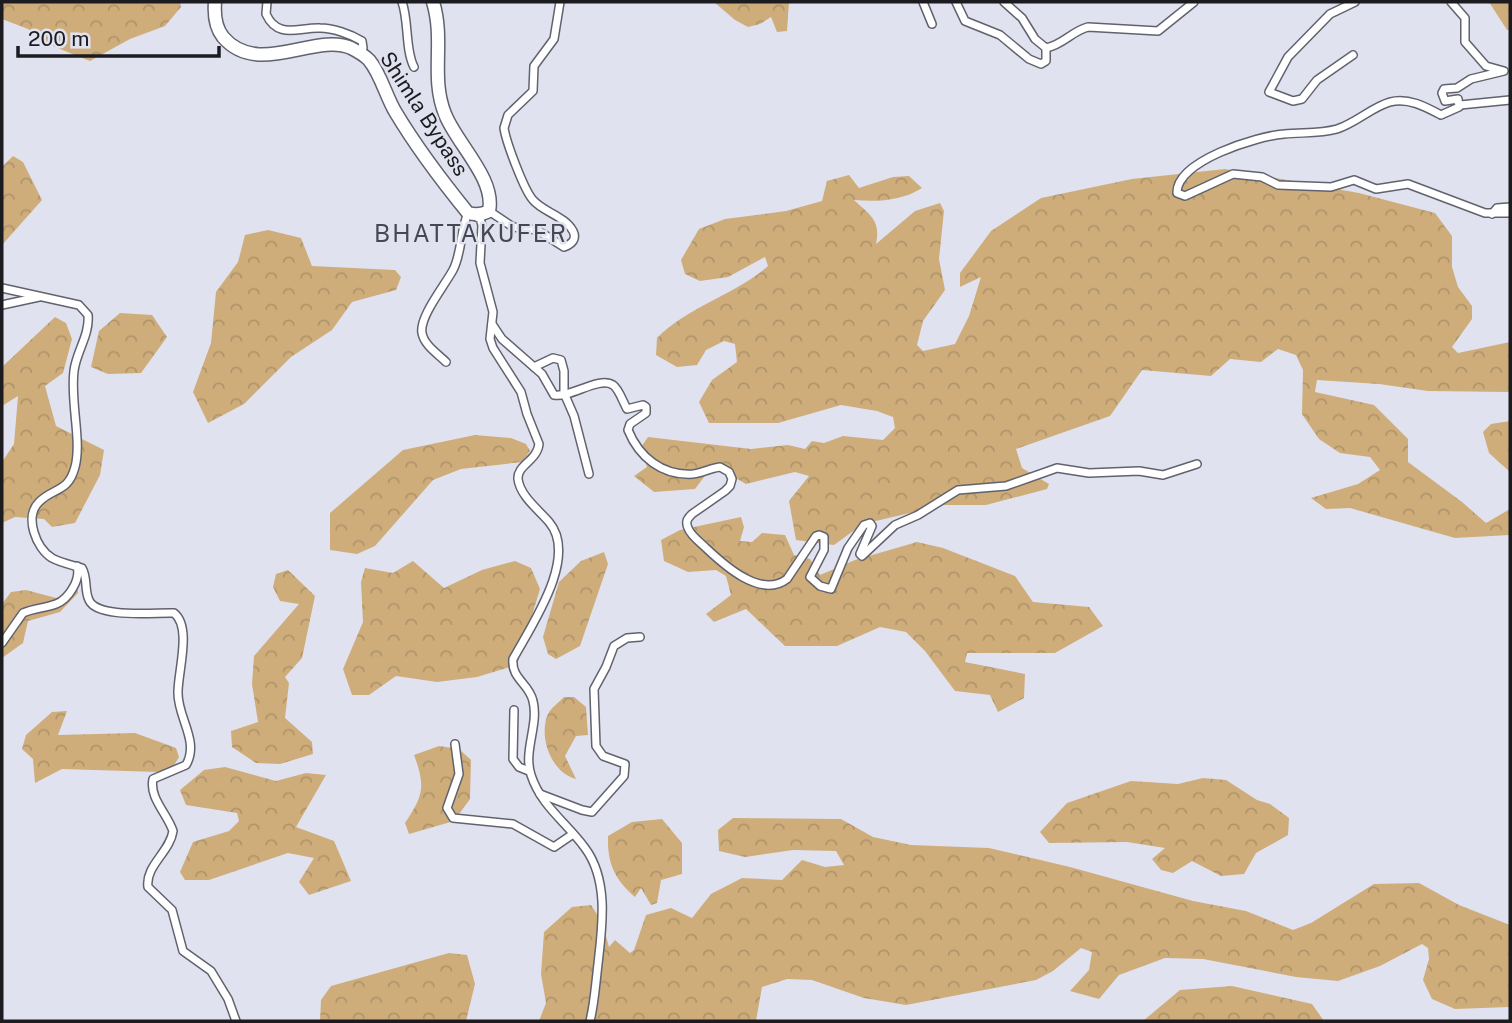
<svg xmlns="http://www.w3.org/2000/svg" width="1512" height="1023" font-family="'Public Sans',sans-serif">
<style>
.forest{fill:url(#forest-crowns)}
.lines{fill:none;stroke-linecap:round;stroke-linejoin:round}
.street-casing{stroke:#60626d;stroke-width:10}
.highway-casing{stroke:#60626d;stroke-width:15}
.street{stroke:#fff;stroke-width:7}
.highway{stroke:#fff;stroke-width:12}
.labels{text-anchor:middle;stroke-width:5;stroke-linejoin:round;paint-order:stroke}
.street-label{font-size:21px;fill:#1b1b20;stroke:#e1e2f0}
.quarter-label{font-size:24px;letter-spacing:2px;fill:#464752;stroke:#e1e2f0}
</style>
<defs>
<pattern id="forest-crowns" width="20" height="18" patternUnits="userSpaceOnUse" patternTransform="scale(1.75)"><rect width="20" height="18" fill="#cead7b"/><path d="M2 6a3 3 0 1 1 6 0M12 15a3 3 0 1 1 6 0" fill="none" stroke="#b0946a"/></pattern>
</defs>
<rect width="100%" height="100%" fill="#e1e2f0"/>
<g class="forest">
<path d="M2,2H180L181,7L165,26L130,39L90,61L50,45L28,29L2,19Z"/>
<path d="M714,2H789L787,31L777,32L771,17L760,24L748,27L735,20Z"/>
<path d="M1489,2H1510V30H1507Z"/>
<path d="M13,156L23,162L42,200L2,245V167Z"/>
<path d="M1225,169L1359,193L1435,213L1452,236V267L1458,287L1472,306V319L1452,347L1458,353L1510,342V392L1428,391L1379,384L1317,380L1315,392L1374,405L1408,439V462L1462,502L1486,523L1510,509V535L1455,538L1350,508L1326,509L1311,498L1358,484L1380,470L1370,457L1340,453L1319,439L1302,414L1303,370L1296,355L1278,349L1261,362L1230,359L1211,376L1142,370L1110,416L1016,449L1022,468L1049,484L1047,489L986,505H944L863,524L834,545L796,540L789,501L809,476L795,472L746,484L713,465L695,489L654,492L634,476L647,467L641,447L648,437L751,449L788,445L805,449L812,441L824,443L843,436L883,440L895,428L893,417L877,411L841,405L778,423H709L699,402L712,380L737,362L735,344L724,341L706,350L697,365L677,367L656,355L657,338C688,306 735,295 768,266L765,257L728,277L700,281L685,274L681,260L699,229L725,219L786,211L822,201L827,181L849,175L859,188L893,177L909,176L922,188C902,201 877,202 854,200C870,215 881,220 876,244L915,211L940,203L944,211L939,259L945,290L923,321L917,345L923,351L955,344L969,316L981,277L960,287V273L991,231L1041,198L1132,179Z"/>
<path d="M268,230L301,238L312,266L395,270L401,277L396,290L352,302L332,330L291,357L244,404L208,423L193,392L211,343L216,292L238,262L245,235Z"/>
<path d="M120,313L152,315L167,337L141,373L108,374L91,367L99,331Z"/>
<path d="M55,317L66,323L72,339L63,373L45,386L56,426L104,450L100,475L75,523L52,527L44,519L15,517L2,523V462L14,444L18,396L2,406V367Z"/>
<path d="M1510,421V472L1489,453L1483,432L1491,424Z"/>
<path d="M475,435L511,438L526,444L530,451L522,462L461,469L433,480L375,546L357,554L330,550V513L403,450Z"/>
<path d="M741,517L744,527L740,541L752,542L762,533L785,535L794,555L810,559L820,575L855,560L917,542L943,548L1015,576L1033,602L1089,607L1103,626L1055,653H967L965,662L1025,674L1024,698L998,712L990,695L955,691L925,651L906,632L880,627L837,646H785L746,609L714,622L706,614L731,595L726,576L716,570L688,572L664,561L661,540L680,530Z"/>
<path d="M604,552L608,564L580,646L556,659L548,654L543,637L559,582L581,561Z"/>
<path d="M413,561L444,588L482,570L515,561L531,568L540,589L517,665L477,677L437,682L396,676L369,695H352L343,669L363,622L361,582L365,568L393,573Z"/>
<path d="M288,570L315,596L302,658L285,677L289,683L285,718L312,742L313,754L280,764L256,763L232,747L231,731L258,722L252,684L254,656L299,604L280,601L273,587L276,574Z"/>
<path d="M77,582L78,593L60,612L28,621L23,643L2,658V604L11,592L26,590L60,599Z"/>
<path d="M564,697H574L586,707L588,735L576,736L565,756L576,779C551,773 538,736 548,714C551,708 559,702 564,697Z"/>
<path d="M67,711L58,735L135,733L176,748L179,757L173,767L158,772L62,769L35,783L33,759L22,749L26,735L52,712Z"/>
<path d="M439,746L459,749L471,760L470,799L454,821L409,834L405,823C423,796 426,787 414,755Z"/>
<path d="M225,767L276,781L306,773L326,775L296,827L334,841L351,881L309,895L299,882L314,858L288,853L209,880H185L180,872L193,842L229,831L239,821L237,813L186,805L180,790L204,770Z"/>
<path d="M1203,778L1226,780L1257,800L1270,804L1289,818L1288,835L1256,853L1244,874L1221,876L1192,861L1173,873L1161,870L1152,859L1165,848L1127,842L1049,843L1040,832L1067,803L1131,781L1178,784Z"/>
<path d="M733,818L841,819L873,837L911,845L989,848L1070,867L1193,901L1246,911L1293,930L1311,923L1374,884L1419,883L1459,905L1510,925V1007L1455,1009L1432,999L1423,980L1429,959L1428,948L1422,944L1380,966L1338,981L1296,977L1203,959L1165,958L1119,975L1099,999L1070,991L1089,970L1092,952L1081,948L1053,971L1036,980L906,1005L864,998L812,980L787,979L762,987L756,1021H539L546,1003L541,974L544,932L572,907L591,905L602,922L609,947L615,940L630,953L634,950L646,915L671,908L692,918L711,894L742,878L782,880L802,860L825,867L844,865L836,851L793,850L745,857L719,851L718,830Z"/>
<path d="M662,819L682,843V874L661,880L657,903L651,905L641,888L635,897C615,880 607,863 608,836L632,822Z"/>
<path d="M449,953L467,955L475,984L466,1021H320L321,1000L331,986Z"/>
<path d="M1232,986L1312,1004L1324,1021H1143L1180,990Z"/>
</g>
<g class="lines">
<defs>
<g id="street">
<path d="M267,2L266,14C278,40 299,27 320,28C333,28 350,34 362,41L363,48L359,52"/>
<path d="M402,2C409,21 405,50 414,67"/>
<path d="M923,2L932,24"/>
<path d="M956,2L965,21L1000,35L1029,59L1041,64L1046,61V48"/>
<path d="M1004,2L1022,18L1035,39L1046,48C1063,45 1072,31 1088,27L1158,31L1194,2"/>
<path d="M1451,2L1465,18V42L1486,66L1504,71L1471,79L1457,88L1444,89L1442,93L1445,101L1458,99L1459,107L1441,115C1426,107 1408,97 1390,102C1372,107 1356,123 1337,129C1319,134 1302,132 1284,134C1257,136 1176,161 1177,193L1185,196L1233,174L1262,177L1278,185L1331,187L1354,180L1376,189L1408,184L1485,213H1510"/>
<path d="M1353,55L1317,80L1302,99L1293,101L1269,92L1288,57L1330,14L1355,2"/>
<path d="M1460,105L1510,100"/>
<path d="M489,211L513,227L537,230L564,247C572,244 577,239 573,231C565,216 543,212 533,200C524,190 506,142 504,128L508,115L533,91L534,66L554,39L560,2"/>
<path d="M1492,214L1497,208L1510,207"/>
<path d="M475,216L480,219L482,225L480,263L493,312L490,339L493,348L521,392L527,414L539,444C537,461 517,465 518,479C520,496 539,510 549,522C579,557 531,626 513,659C511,679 529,683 533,701C539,725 523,751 531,775C541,806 567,823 585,848C611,883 601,934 597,973C595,990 594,1005 590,1021"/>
<path d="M2,288L79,305L88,315C90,335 76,352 74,371C70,401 82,441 75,467C68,493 54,487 39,502C24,517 36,548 52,558C61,563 72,565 82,568C88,578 84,590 89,600C97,619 157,612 174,613C192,627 178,671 178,692C177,717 200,741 186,765L153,779C149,798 167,813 173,831C170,852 145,866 148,887L172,910L183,951L211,971L228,999L236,1021"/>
<path d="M2,305L39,297"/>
<path d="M492,324L502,339L542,374L554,395C571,398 599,376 613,385C619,389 623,402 627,409L643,405L646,407V413L630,424L628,430C639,457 662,476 693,474C702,473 711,468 720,467L729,472L732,479L730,486L725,491L692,514C688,518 685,521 688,528C691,536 700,542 706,548C724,565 761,599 787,579L816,536L819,535L824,537V550L810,577L820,586L831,589L848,548L864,525L870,523L872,526L860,554L862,556L895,525L918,515L958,490L1006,486L1057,468L1089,473L1139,471L1163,475L1197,464"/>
<path d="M446,362C438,354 424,345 422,333C419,317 445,285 453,270C462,253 460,231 468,213"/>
<path d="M534,367L553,358L561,360L564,371V393L574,416L589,474"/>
<path d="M2,643L23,613C34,608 46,608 56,604C69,599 81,579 77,566"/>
<path d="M514,710L513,759L519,767L529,771"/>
<path d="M455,744L459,774L447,808L453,818L513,824L554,847L573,834"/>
<path d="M540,794L582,810L592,812L624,776L625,764L603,756L596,746L594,689L606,667L614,646L627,638L640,637"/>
</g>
<path id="highway" d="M215,2C214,15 215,27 223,37C258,78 315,32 351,48C357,51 364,55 369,60C381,74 386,97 396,113C417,148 442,181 468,213C476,215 482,215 489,211C496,179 456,143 445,114C430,77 445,41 433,2"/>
</defs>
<use href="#street" class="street-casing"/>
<use href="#highway" class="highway-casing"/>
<use href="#street" class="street"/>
<use href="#highway" class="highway"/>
</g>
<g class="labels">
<g class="street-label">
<text transform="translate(424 114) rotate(57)" y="7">Shimla Bypass</text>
</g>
<g class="quarter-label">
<text x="471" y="242">BHATTAKUFER</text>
</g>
</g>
<rect width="1512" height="1023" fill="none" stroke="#1b1b20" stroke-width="7"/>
<path d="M18 46v10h201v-10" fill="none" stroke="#1b1b20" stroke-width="3.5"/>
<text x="28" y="46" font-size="21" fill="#1b1b20" stroke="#e1e2f0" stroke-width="5" paint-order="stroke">200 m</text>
</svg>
